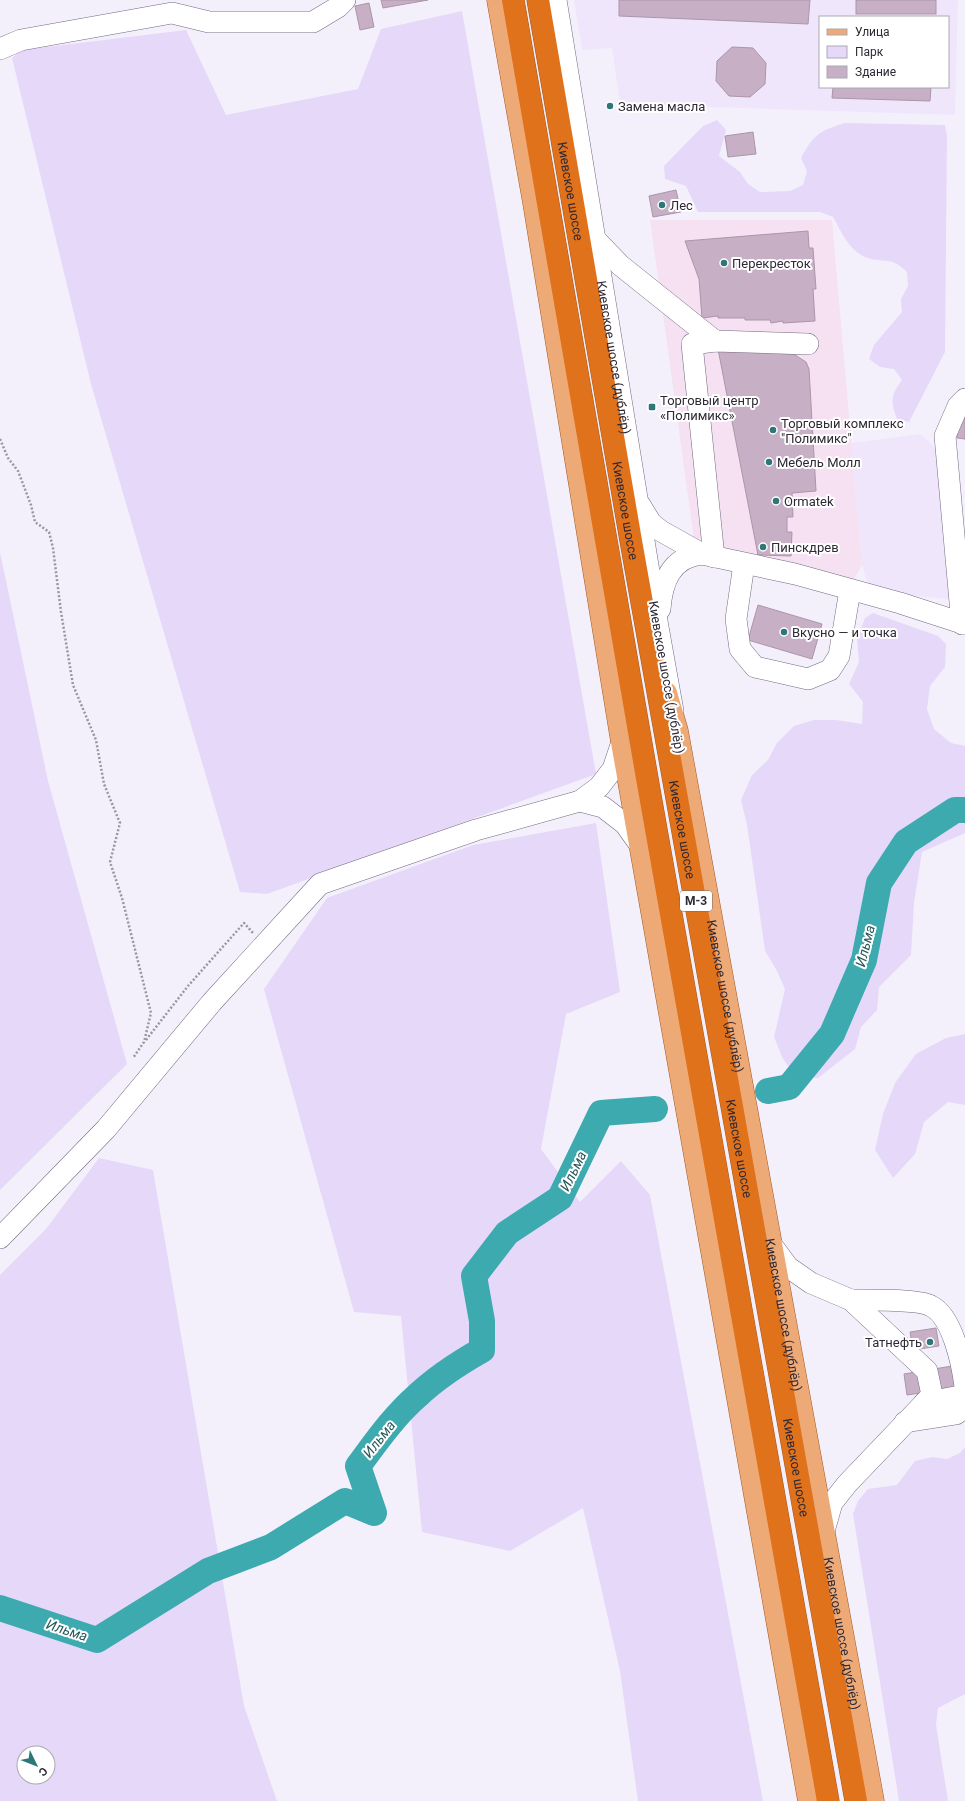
<svg xmlns="http://www.w3.org/2000/svg" width="965" height="1801" font-family="Roboto,sans-serif">
<style>
.commercial{fill:#f5e1f1}
.built{fill:#efe6fc;fill-rule:evenodd}
.green{fill:#e6d8f9;fill-rule:evenodd}
.lines{fill:none;stroke-linecap:round;stroke-linejoin:round}
.river{stroke:#3caaae;stroke-width:26}
.building{fill:#c7afc5;stroke:#ac95aa}
.minor-casing{stroke:#736982;stroke-width:22}
.major-casing{stroke:#a25824;stroke-width:23}
.highway-casing{stroke:#a25824;stroke-width:23}
.path{stroke:#9a95a0;stroke-width:2.5;stroke-dasharray:2 2;stroke-linecap:butt}
.minor{stroke:#fff;stroke-width:21}
.major{stroke:#edaa77;stroke-width:22}
.highway{stroke:#e1721c;stroke-width:22}
.poi-dot{fill:#2e7778;stroke:#fff;stroke-width:1.5}
.labels{text-anchor:middle;stroke-width:4;stroke-linejoin:round;paint-order:stroke}
.shield{fill:#fff;stroke:#6d6971;stroke-width:1}
.shield-label{font-size:12px;font-weight:bold;fill:#2e2934}
.poi-label{font-size:13px;fill:#2e2934;stroke:#fff;text-anchor:start}
.street-label{font-size:13px;fill:#2e2934;stroke:#fff}
.water-label{font-size:14px;font-style:italic;fill:#2a595a;stroke:#fff}
</style>
<rect width="100%" height="100%" fill="#f4f0fb"/>
<path class="commercial" d="M650,220H832L862,565L852,583L695,547Z"/>
<g class="built">
<path d="M574,0H958L955,115L620,104L612,48L582,50ZM820,17H948V87H820Z"/>
<path d="M920,434L935,448L954,600L870,591L862,565L851,443Z"/>
</g>
<g class="green">
<path d="M462,11L596,774L267,894L240,892L91,384L12,58L22,50L186,30L226,115L358,89L381,29Z"/>
<path d="M717,120L726,130L719,156L740,172L748,184L760,192L790,191L803,185L807,171L801,158C814,134 819,131 845,123L945,125L947,136L945,352L909,422L897,419C890,401 891,395 902,380L894,369L880,367L869,359L874,345L902,312L901,299L908,286L907,272C891,257 890,263 871,259C850,254 842,233 833,217L820,212H698L686,186L665,179L664,166L703,126Z"/>
<path d="M0,552L48,781L127,1064L0,1190Z"/>
<path d="M873,613L938,636L946,644L945,667L930,686L927,709L934,729L951,743L965,746V833L922,852L914,903L911,955L879,987L877,1010L861,1027L855,1049L818,1078L796,1077L783,1059L774,1037L785,989L776,969L765,951L747,825L741,800L752,775L768,760L777,743L794,726L814,720H836L862,724L863,702L849,684L859,662L857,639L865,618Z"/>
<path d="M596,823L620,992L566,1014L541,1149L580,1202L621,1161L650,1195L763,1801H638L620,1671L583,1508L510,1551L422,1532L401,1316L354,1312L264,989L327,898L473,845Z"/>
<path d="M965,1034V1105L948,1102L924,1122L915,1154L893,1178L875,1150L883,1114L895,1083L916,1054L946,1038Z"/>
<path d="M99,1158L153,1170L244,1706L277,1801H0V1275L46,1229ZM24,1753H48V1777H24Z"/>
<path d="M965,1447V1694L938,1708L936,1725L948,1801H899L853,1514L858,1501L868,1489L897,1485L915,1461L932,1457L947,1459L960,1453Z"/>
</g>
<g class="lines">
<g class="river">
<path d="M768,1091L789,1087L832,1034L864,960L879,883L906,842L955,810H965"/>
<path d="M0,1608L97,1640L208,1571L271,1547L345,1501L374,1513L358,1466C376,1442 394,1416 417,1396C436,1378 459,1363 482,1350V1321L474,1276L507,1233L560,1198L601,1113L655,1109"/>
</g>
</g>
<g class="building">
<path d="M381,0H428L383,8Z"/>
<path d="M619,0H810L808,24L619,16Z"/>
<rect x="856" y="0" width="80" height="14"/>
<path d="M369,3L374,27L360,30L355,6Z"/>
<path d="M732,47L753,48L766,63L765,84L750,97L729,96L716,81L717,61Z"/>
<path d="M833,87H931L930,101L832,98Z"/>
<path d="M753,132L756,154L728,157L725,136Z"/>
<path d="M676,190L681,212L653,217L649,196Z"/>
<path d="M808,231L809,248H813L816,289H813L815,321L783,323V321L771,323L770,320H745V318H718V316L702,318L699,279L685,241Z"/>
<path d="M718,349L792,353L806,362L809,369L816,491L792,493L793,517H787V532H792L791,556L758,555Z"/>
<path d="M959,409H965V439L957,438Z"/>
<path d="M758,605L822,624L812,659L748,640Z"/>
<path d="M936,1328L939,1346L913,1350L910,1332Z"/>
<path d="M952,1366L955,1388L907,1395L904,1374Z"/>
</g>
<g class="lines">
<defs>
<g id="minor">
<path id="s1" d="M556,0L658,627L673,711"/>
<path d="M0,49L21,40L172,13L209,22H313L338,7L345,0"/>
<path d="M595,239L620,265L715,341"/>
<path d="M640,505L651,523L661,531L702,554L795,574L900,603L965,624"/>
<path d="M714,557L692,344L715,341L808,344"/>
<path d="M744,564L736,619L740,649L755,667L808,679L830,670L839,656L850,590"/>
<path d="M660,609C662,582 671,557 702,554"/>
<path d="M962,624L945,436L958,406L965,399"/>
<path d="M580,801L603,807L625,824L640,845"/>
<path d="M0,1238L106,1129L212,1002L320,884L476,830L580,801L599,787L613,769L622,742"/>
<path d="M771,1244L788,1267L811,1283L851,1300L927,1371L932,1395L847,1484L832,1503L824,1531"/>
<path d="M851,1300C868,1300 919,1299 931,1306C953,1317 962,1364 965,1386"/>
<path d="M924,1403L965,1395"/>
<path d="M905,1422L956,1414L965,1407"/>
</g>
<g id="major">
<path d="M498,0L534,203L622,742L809,1801"/>
<path id="s2" d="M666,693L677,731L873,1801"/>
</g>
<g id="highway">
<path d="M513,0L648,784L828,1801"/>
<path id="s3" d="M538,0L631,541L856,1801"/>
</g>
</defs>
<use href="#minor" class="minor-casing"/>
<use href="#major" class="major-casing"/>
<use href="#highway" class="highway-casing"/>
<g class="path">
<path d="M0,439L8,458L18,471L31,505L35,522L49,532L53,548L61,612L73,685L96,740L104,784L120,823L110,862L122,898L151,1013L144,1042L133,1058"/>
<path d="M146,1040L188,986L244,923L253,933"/>
</g>
<use href="#minor" class="minor"/>
<use href="#major" class="major"/>
<use href="#highway" class="highway"/>
</g>
<g class="poi-dot">
<circle cx="610" cy="106" r="4"/>
<circle cx="662" cy="205" r="4"/>
<circle cx="724" cy="263" r="4"/>
<rect x="648" y="403" width="8" height="8" rx="2"/>
<circle cx="773" cy="430" r="4"/>
<circle cx="769" cy="462" r="4"/>
<circle cx="776" cy="501" r="4"/>
<circle cx="763" cy="547" r="4"/>
<circle cx="784" cy="632" r="4"/>
<circle cx="930" cy="1342" r="4"/>
</g>
<g class="labels">
<rect class="shield" x="680" y="891" width="32" height="20" rx="3"/>
<g class="shield-label">
<text x="696" y="905">М-3</text>
</g>
<g class="poi-label">
<text x="618" y="111">Замена масла</text>
<text x="670" y="210">Лес</text>
<text x="732" y="268">Перекресток</text>
<text x="660" y="405">Торговый центр<tspan x="660" dy="15">«Полимикс»</tspan></text>
<text x="781" y="428">Торговый комплекс<tspan x="781" dy="15">"Полимикс"</tspan></text>
<text x="777" y="467">Мебель Молл</text>
<text x="784" y="506">Ormatek</text>
<text x="771" y="552">Пинскдрев</text>
<text x="792" y="637">Вкусно — и точка</text>
<text x="922" y="1347" text-anchor="end">Татнефть</text>
</g>
<g class="street-label">
<text dy="5" stroke="none"><textPath href="#s3" startOffset="194">Киевское шоссе</textPath></text>
<text dy="5" stroke="none"><textPath href="#s1" startOffset="362">Киевское шоссе (дублёр)</textPath></text>
<text dy="5" stroke="none"><textPath href="#s3" startOffset="518">Киевское шоссе</textPath></text>
<text transform="translate(667 677) rotate(80)" y="5">Киевское шоссе (дублёр)</text>
<text dy="5" stroke="none"><textPath href="#s3" startOffset="842">Киевское шоссе</textPath></text>
<text dy="5" stroke="none"><textPath href="#s2" startOffset="309">Киевское шоссе (дублёр)</textPath></text>
<text dy="5" stroke="none"><textPath href="#s3" startOffset="1166">Киевское шоссе</textPath></text>
<text dy="5" stroke="none"><textPath href="#s2" startOffset="633">Киевское шоссе (дублёр)</textPath></text>
<text dy="5" stroke="none"><textPath href="#s3" startOffset="1490">Киевское шоссе</textPath></text>
<text dy="5" stroke="none"><textPath href="#s2" startOffset="957">Киевское шоссе (дублёр)</textPath></text>
</g>
<g class="water-label">
<text transform="translate(865 946) rotate(-76)" y="5">Ильма</text>
<text transform="translate(573 1171) rotate(-64)" y="5">Ильма</text>
<text transform="translate(379 1439) rotate(-52)" y="5">Ильма</text>
<text transform="translate(67 1630) rotate(18)" y="5">Ильма</text>
</g>
</g>
<rect x="819" y="16" width="130" height="72" fill="#ffffff" stroke="#aba9ae"/>
<rect x="827" y="29" width="20" height="6" fill="#edaa77" stroke="#aba9ae"/>
<text x="855" y="36" font-size="12" fill="#2e2934">Улица</text>
<rect x="827" y="46" width="20" height="12" fill="#e6d8f9" stroke="#aba9ae"/>
<text x="855" y="56" font-size="12" fill="#2e2934">Парк</text>
<rect x="827" y="66" width="20" height="12" fill="#c7afc5" stroke="#aba9ae"/>
<text x="855" y="76" font-size="12" fill="#2e2934">Здание</text>
<g transform="translate(36 1765) rotate(133)"><circle r="19" fill="#ffffff" stroke="#aba9ae"/>
<path d="M0-3L7 15L0 10L-7 15Z" fill="#2e7778"/>
<text y="-6" font-size="11" font-weight="bold" text-anchor="middle" fill="#2e2934">С</text>
</g>
</svg>
